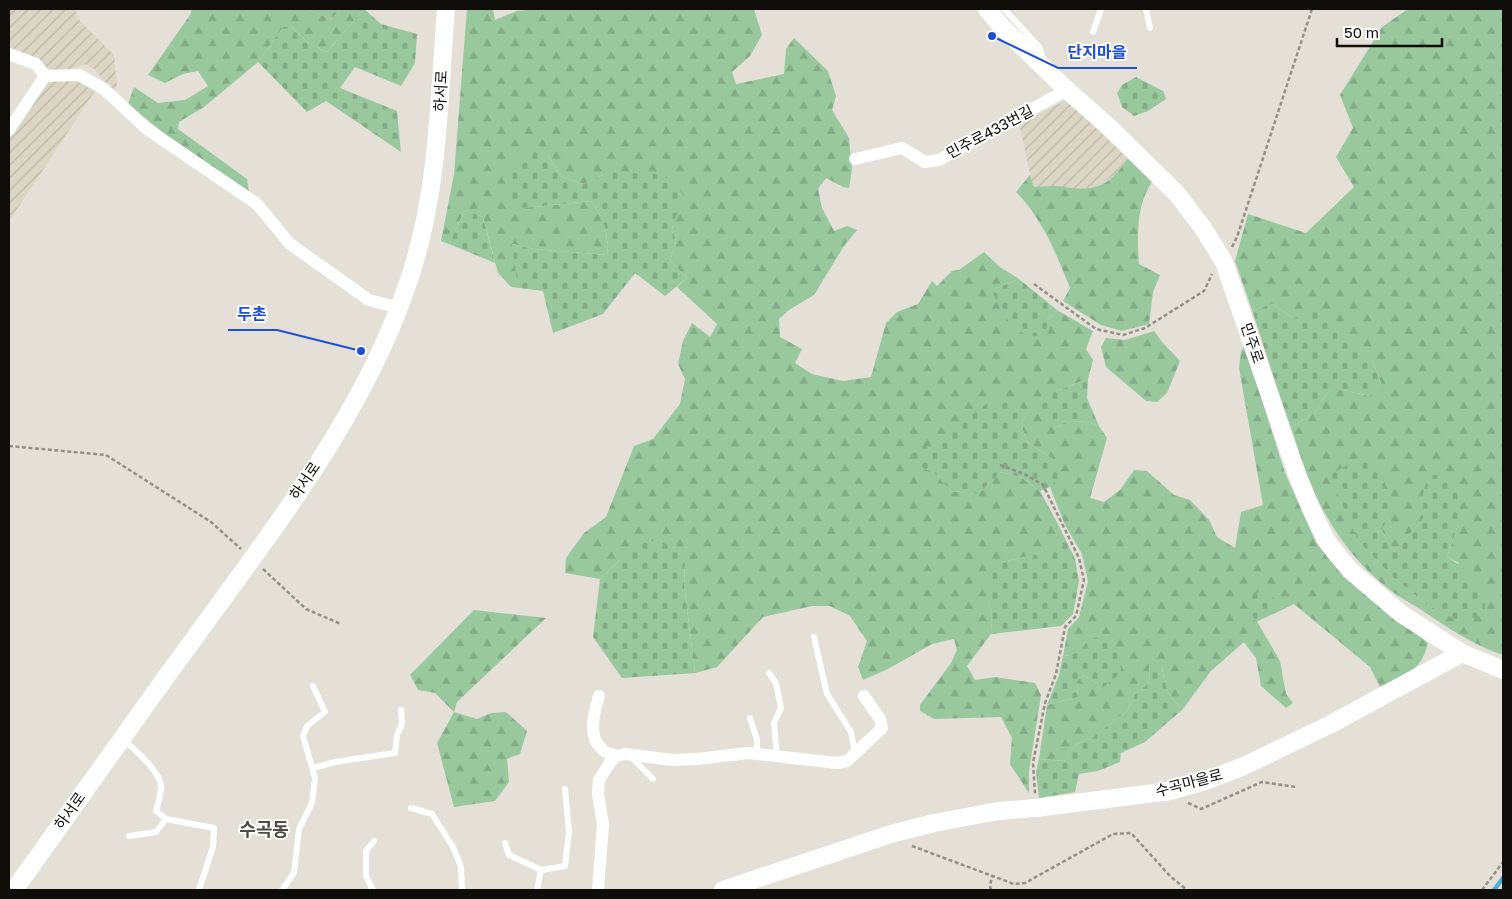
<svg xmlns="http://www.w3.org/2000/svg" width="1512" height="899" font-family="'Golos Text','Noto Sans KR',sans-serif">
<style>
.industrial{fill:url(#industrial-furrows)}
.forest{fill:url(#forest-firs);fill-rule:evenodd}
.cemetery{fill:url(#cemetery-stones)}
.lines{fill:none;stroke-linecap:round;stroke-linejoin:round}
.stream{stroke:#4ab2d4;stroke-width:4.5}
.path{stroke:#939089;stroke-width:2.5;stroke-dasharray:4 2.5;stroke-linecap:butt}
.lane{stroke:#fff;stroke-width:6}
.street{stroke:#fff;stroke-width:12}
.secondary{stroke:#fff;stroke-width:18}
.labels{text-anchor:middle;stroke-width:4;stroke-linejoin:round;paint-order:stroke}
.street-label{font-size:15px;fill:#0e0d0a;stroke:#fff}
.quarter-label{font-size:18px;font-weight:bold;fill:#504d46;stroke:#fff}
.leader{fill:none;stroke:#1d4ed8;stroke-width:2}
.callout-dot{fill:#1d4ed8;stroke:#fff;stroke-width:2}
.callout-label{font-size:16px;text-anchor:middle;font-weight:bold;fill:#1d4ed8;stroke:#fff;stroke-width:4;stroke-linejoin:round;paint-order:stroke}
</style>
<defs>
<pattern id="industrial-furrows" width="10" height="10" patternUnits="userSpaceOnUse" patternTransform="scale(1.25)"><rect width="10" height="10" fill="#dbd5c5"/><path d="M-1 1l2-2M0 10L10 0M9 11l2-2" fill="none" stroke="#bbb6a8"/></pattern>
<pattern id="forest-firs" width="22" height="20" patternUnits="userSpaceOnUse" patternTransform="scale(1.25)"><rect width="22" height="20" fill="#99c89e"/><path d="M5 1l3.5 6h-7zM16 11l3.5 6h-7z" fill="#83ab87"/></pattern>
<pattern id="cemetery-stones" width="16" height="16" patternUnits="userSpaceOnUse" patternTransform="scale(1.25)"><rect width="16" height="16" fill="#99c89e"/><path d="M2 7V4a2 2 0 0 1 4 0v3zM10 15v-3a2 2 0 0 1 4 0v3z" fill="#83ab87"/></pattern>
</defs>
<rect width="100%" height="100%" fill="#e4e0d7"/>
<g class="industrial">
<path d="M9,9H75L78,19L114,55L117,85L114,92L94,69L85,64L63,72L52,70L9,49Z"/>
<path d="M46,80H78L95,91L9,221V136Z"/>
<path d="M1066,100L1128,158L1117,174L1097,187L1074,189L1065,187H1033L1019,124Z"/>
</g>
<g class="forest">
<path d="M192,9H307L331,19L341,9L363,10L327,52L308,43L292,27H283L258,62L204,107L179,122L178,129L247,179L249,192L166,135L128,104L134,87L158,103L185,100L208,86L198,71L183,74L165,83L148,75L190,15Z"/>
<path d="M467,9H493L495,20L517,11L536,9H713L718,10L720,9H754L762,35L750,56L732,72L736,84L784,74L786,49L794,38L828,71L836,96L832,110L849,138L852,169L849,188L843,187L826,178L818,189L822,208L834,231L847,226L857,230L844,246L814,295L789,310L779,319L780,337L802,349L795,363L812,374L843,381L871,377L886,323L897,312L918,304L932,281L937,286L952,271L959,270L984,252L1000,267L1019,279L992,290L1047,320L1057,310L1093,331L1086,349L1093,360L1088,379L1055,391L1054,428C1075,420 1078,419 1099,426L1107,438L1090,498L1104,502L1120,490L1134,470L1147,471L1174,495L1190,500L1209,520L1217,537L1235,548L1241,512L1263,505L1239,368L1241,351L1245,346L1285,473L1316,542L1343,576L1362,592L1428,643C1421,672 1405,675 1380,687L1370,667L1294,604L1284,609L1266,590L1247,604L1280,661L1286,694L1293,703L1286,708L1261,686L1256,658L1244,642L1211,671L1183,709C1167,696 1164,685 1162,665L1149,666L1150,682L1136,693L1127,711L1093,737L1077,744L1064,761L1039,759L1047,705L1078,697L1077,681L1083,675L1094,681L1101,689L1081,651L1073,655L1063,656L1068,629L1079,617L1088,581L1082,554L1065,525L1050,487L1059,475L1051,458L1027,442L1021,424L1028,412L936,454L926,446L921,468L933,471L951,491L978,494L1001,472L1022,478L1040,491L1059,526L1057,543L1038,554L1002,562L988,602L992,614L991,634L967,666L975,680L995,677L1035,683L1041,695L1029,771V793L1010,764L1012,738L1001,717L934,719L920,711V705L951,663L957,650L954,639L932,644L888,669L863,680L858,667L867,641L850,616L830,606H812L763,617L717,667L695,673L684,584L685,563L620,560L600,579L565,573L566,558L584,533L606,517L634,446L653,439L680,404L685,379L678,364L683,341L692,323L710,337L717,324L677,287L687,278L670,261L676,242L672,225L609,172L584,184L561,177L548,155L523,208L591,201C605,219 608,232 607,255L534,249L513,244L518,279L511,287L498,273L483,217L465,210L449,244L441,241L454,174Z"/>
<path d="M1408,9H1503V655C1474,645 1449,629 1423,611C1409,602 1392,593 1379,581C1330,538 1310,488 1290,428L1314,413L1330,390H1343L1369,396L1381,383L1373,362L1294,319L1273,304L1252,310L1235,261L1248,214L1306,233L1354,187L1336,157L1353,128L1340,95L1382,27ZM1423,493L1458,525L1447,557L1459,563L1429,606L1394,578L1359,542L1381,529L1394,552L1423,519Z"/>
<path d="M1128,158L1153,180C1136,205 1137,235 1139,264L1160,275L1153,292L1149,324L1122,331L1101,325L1063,301L1070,288C1056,253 1042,218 1016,192L1030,175L1034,187C1044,187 1055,185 1065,187C1097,192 1110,185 1128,158Z"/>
<path d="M1154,331L1163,343L1180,361L1167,393L1157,402L1146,401L1106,367L1101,347L1106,338L1125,340Z"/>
<path d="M474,610L546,618L457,702L454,712L477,719L491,713L506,712L527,731L520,754L507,759L509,782L495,801L454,807L437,743L454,712L435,693L418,690L410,675Z"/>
</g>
<g class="cemetery">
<path d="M307,9H341L331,19Z"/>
<path d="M361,9H364L381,24L417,34L415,63L401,86L355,67L340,88L397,111L401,152L326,101L307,112L258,62L283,27H292L308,43L327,52L363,10Z"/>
<path d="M1136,77L1163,91L1166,99L1148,111L1134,116L1122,107L1117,93L1122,85Z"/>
<path d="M532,145L548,155L561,177L584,184L609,172L659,174L676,183L685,198L672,225L676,242L670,261L687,278L665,296L635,273L603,314L553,333L543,291L511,287L517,279L512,244L534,249L607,255C609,234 604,217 591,201L523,208L510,204C506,177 508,162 532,145Z"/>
<path d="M465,210L483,217L495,263L449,244Z"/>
<path d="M1019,279L1057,310L1047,320L1046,335C1041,335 1034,337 1030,336C1009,330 999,308 992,290Z"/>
<path d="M1273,304L1294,319L1312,309L1334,319L1373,362L1381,383L1370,396L1343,390H1330L1314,413L1290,428L1252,310Z"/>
<path d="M1088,379L1087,398L1099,426C1078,419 1075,420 1054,428L1040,416L1036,408L1055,391Z"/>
<path d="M990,401H1008L1028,412L1021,424L1027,442L1051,458L1060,475L1050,487L1040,491L1022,478L1001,472L978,494L951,491L933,471L921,468L912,458L915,444L926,446L936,453L945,435Z"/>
<path d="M1374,461L1397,508L1381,529L1394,552L1423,519V493L1428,476L1448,473L1461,498L1458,525L1447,557C1462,565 1478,580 1484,598C1485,603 1485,609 1485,614L1461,622L1429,606L1394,578L1359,542L1329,475L1351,463Z"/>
<path d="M1059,526L1075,559L1079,581L1073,614L1061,626L991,634L992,614L988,602L992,574L1002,562L1038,554L1056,543Z"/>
<path d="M657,540L672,547L685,562L684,584L695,673L622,678L593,637L600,579L620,560L644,543Z"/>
<path d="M1267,590L1284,609L1256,622L1247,604L1252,594Z"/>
<path d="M1107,637L1120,658L1121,673L1101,689L1094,681L1083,675L1077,681L1078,697L1047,705L1059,675L1063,656C1077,655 1082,650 1089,638Z"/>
<path d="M1156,658L1162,665C1164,685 1167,696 1183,709L1145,742L1121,753L1120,762L1098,771L1079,774L1075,792L1039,798L1036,771L1039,759L1064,761L1077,744L1093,737L1127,711L1136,693L1150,682L1149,666Z"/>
</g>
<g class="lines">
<path class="stream" d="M1494,890L1503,878"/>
<g class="path">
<path d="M1232,247L1237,237L1312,9"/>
<path d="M1034,284L1096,329L1123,335L1145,328L1204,291L1212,274"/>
<path d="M9,446L106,455L211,522L241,549"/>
<path d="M1000,465L1024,474L1043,485L1079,558L1084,580L1076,616L1065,627L1056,674L1045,703L1033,763L1035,794"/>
<path d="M263,569L306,609L341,624"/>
<path d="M1188,803L1201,809L1262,782L1296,787"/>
<path d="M912,846L1014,884L1025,883L1113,834L1131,833L1170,876L1187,890"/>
<path d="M991,890L990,886L992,876"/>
<path d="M1482,890L1503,862"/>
</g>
<g class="lane">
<path d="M1004,9L1040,48L1042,59"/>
<path d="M1146,9L1150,28"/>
<path d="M1093,32L1101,9"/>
<path d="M814,637L827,694L851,732L855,753"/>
<path d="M769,673L776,683L781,708L774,723L777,756"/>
<path d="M750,718L757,740V754"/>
<path d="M124,740C135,750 161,772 161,787C161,794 158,804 156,811L166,819L214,828L213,847L199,890"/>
<path d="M634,756V760L653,779"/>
<path d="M313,768L335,762L395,753L397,735L402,724L401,710"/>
<path d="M411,808L432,814L453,847L461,867L462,890"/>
<path d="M129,836L156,832L166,819"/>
<path d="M505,843L509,855L541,870L565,866L569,832L565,789"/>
<path d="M282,890L294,873L299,829L312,803L315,778L303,736L307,726L325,712L313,686"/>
<path d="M373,890L366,876V851L374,841"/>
<path d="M537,890L541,870"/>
</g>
<g class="street">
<path d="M9,54L36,64L45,76L79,75L104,89L147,129L257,204L290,244L369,300L400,308"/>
<path d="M9,130L45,76"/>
<path d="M855,159L902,148L925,162L939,160L1067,90"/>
<path d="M599,696C594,713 587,736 602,749C605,753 612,754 616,756"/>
<path d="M598,890L603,824L598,794L599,780L611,761L616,756L625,754L673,760L697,759L748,753L837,763L847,761L882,728L880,719L864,696"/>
</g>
<g class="secondary">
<path d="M987,9L1002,27L1067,90L1109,127L1177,194L1203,228L1224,262L1297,474L1311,509L1326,540L1335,552L1351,571L1400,613L1462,653L1503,670"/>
<path d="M14,890C75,806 134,720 196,636C280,520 373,402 414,264C439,181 439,94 446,9"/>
<path d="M723,890L891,834L934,823L998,811L1036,808L1170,791L1205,781L1244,766L1331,724L1462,653"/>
</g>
</g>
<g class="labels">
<g class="street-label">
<text transform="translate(441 91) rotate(-87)" y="5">하서로</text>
<text transform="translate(990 132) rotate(-28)" y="5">민주로433번길</text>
<text transform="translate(1252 343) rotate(71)" y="5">민주로</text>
<text transform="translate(305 481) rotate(-56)" y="5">하서로</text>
<text transform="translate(1189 783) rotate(-15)" y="5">수곡마을로</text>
<text transform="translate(70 811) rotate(-55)" y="5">하서로</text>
</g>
<g class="quarter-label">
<text x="264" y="836">수곡동</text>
</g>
</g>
<path class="leader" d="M992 36L1058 68H1137M361 351L277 330H228"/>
<g class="callout-dot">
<circle cx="992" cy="36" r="5"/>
<circle cx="361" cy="351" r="5"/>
</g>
<g class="callout-label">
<text x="1097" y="58">단지마을</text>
<text x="252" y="320">두촌</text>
</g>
<rect width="1512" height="899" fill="none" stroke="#0e0d0a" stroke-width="20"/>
<path d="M1337 38v8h105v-8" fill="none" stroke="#0e0d0a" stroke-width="2.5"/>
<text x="1344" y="38" font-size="15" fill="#0e0d0a" stroke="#ffffff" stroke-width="4" paint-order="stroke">50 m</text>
</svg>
